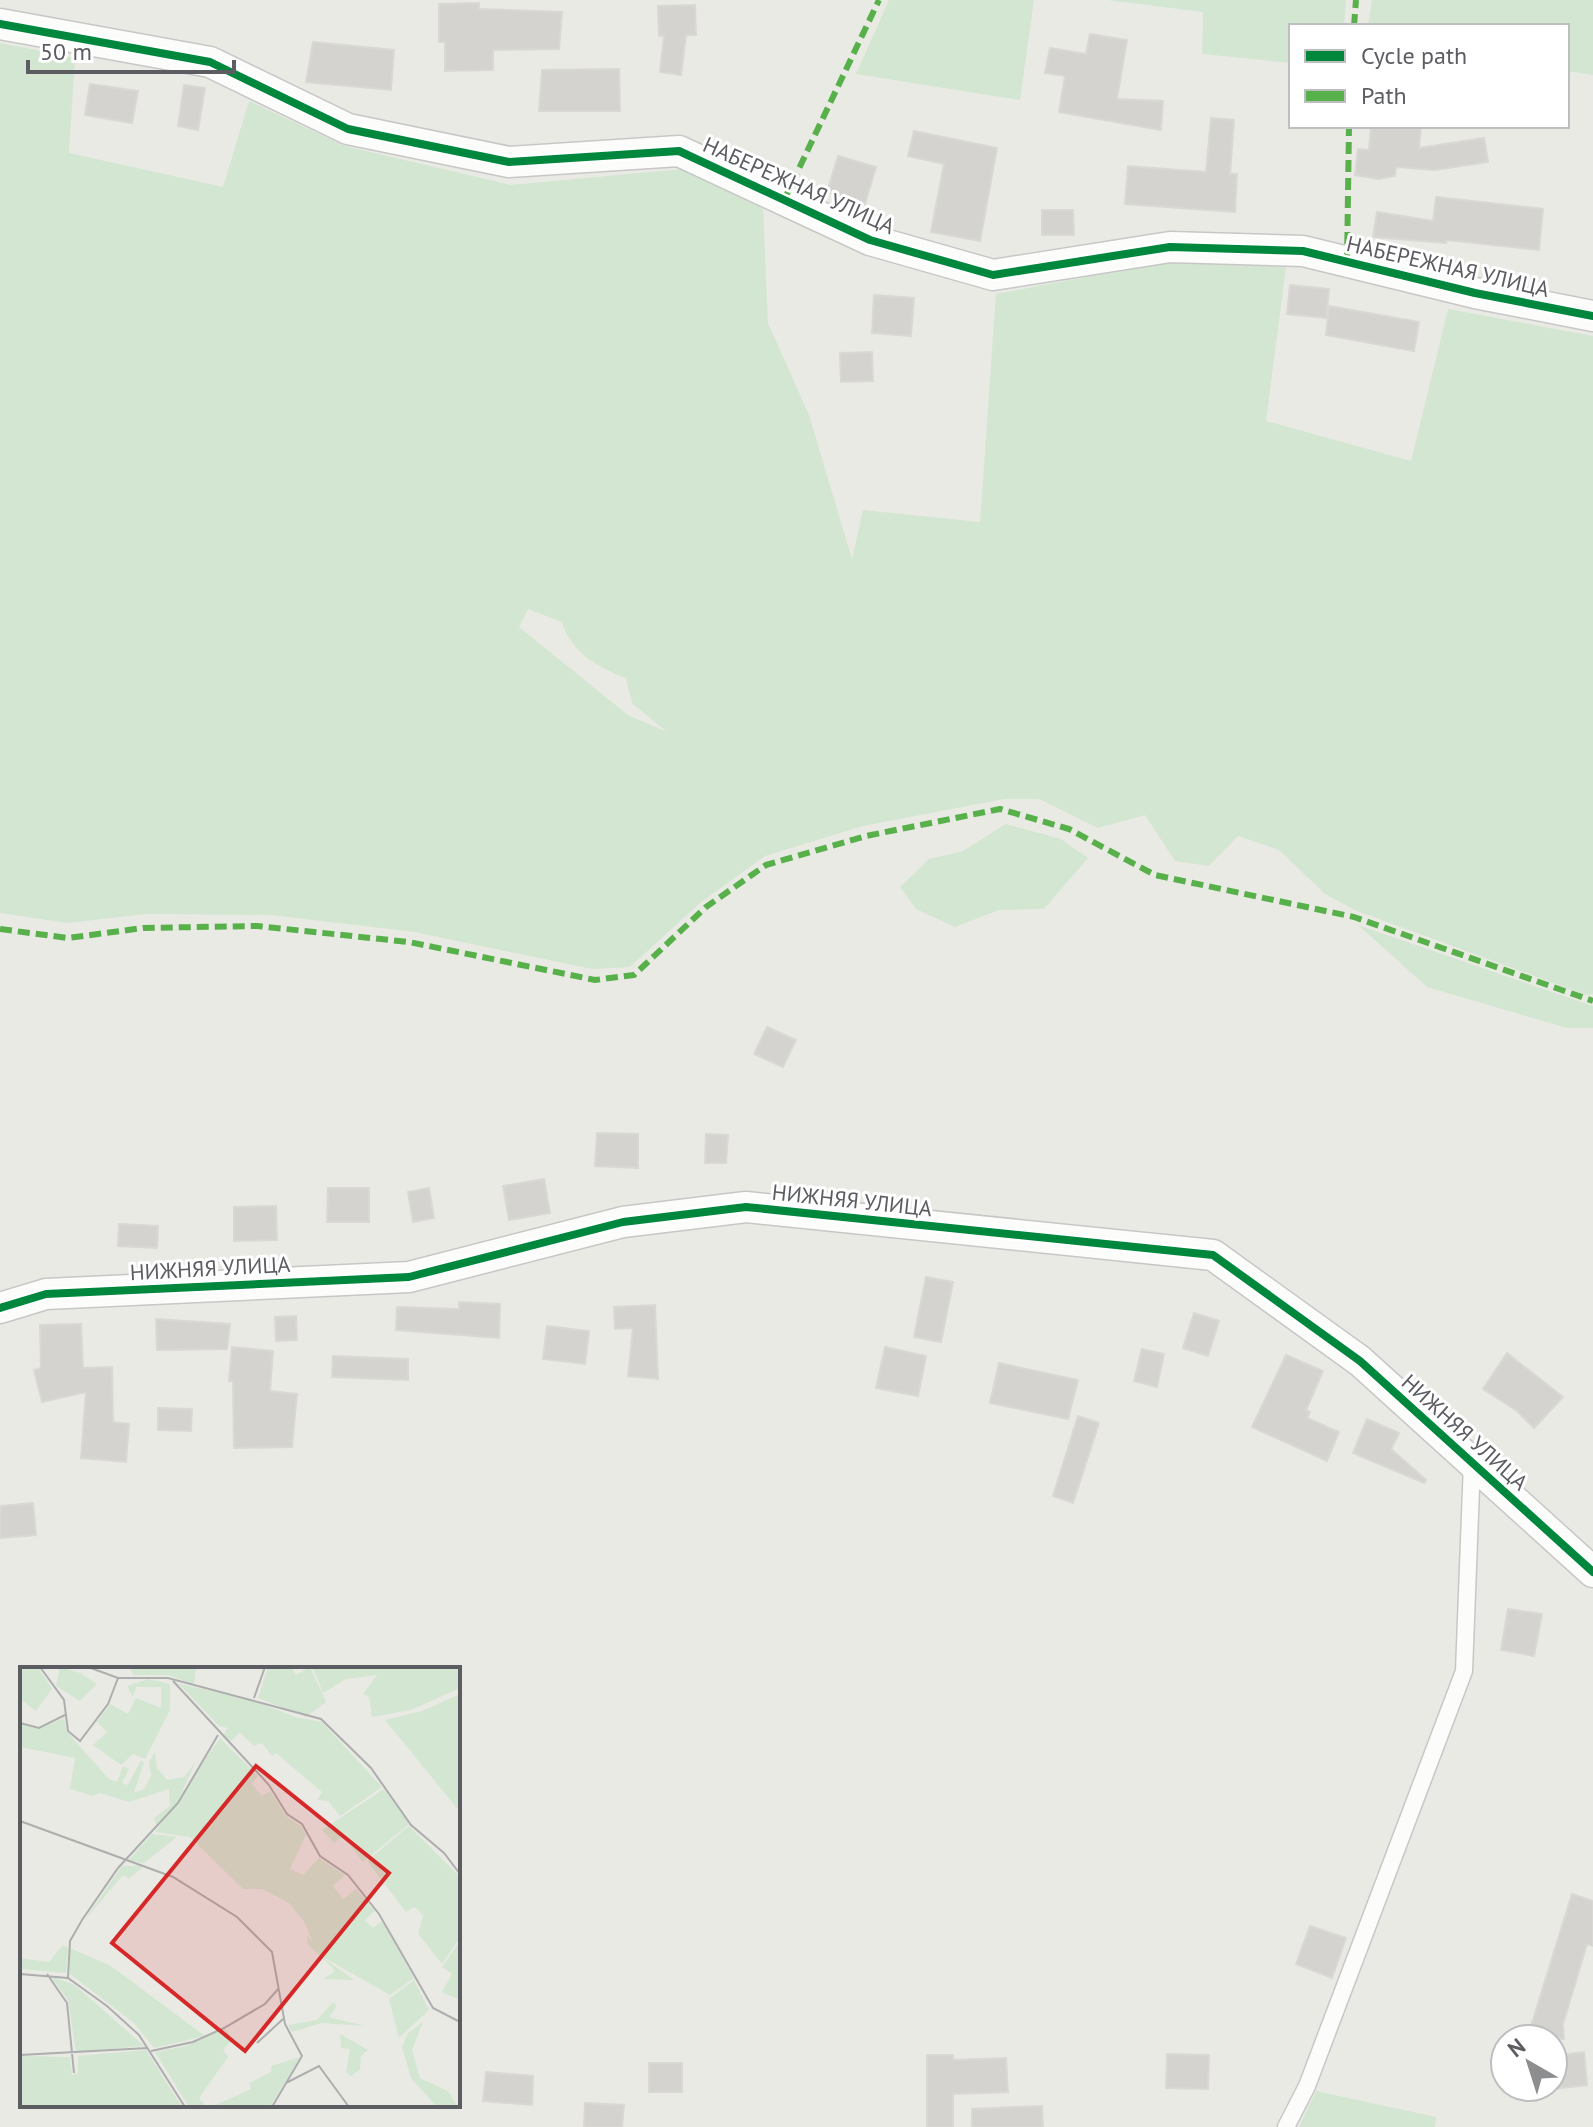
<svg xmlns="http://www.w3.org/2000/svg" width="1593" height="2127" font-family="'PT Sans',sans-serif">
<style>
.green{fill:#d3e6d2;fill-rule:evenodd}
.building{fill:#d4d3d0;stroke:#d9d8d4;stroke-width:2}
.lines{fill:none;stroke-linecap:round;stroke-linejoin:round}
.lane-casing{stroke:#c7c7c7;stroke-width:19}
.street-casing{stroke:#c7c7c7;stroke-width:33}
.lane{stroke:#fcfcfb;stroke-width:16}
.street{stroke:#fcfcfb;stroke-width:30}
.quiet{stroke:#58b04a;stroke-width:6;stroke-dasharray:12 6;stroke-linecap:butt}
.cycleway-casing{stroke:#fff;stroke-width:13}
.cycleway{stroke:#00873e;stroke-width:8}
.labels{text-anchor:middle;stroke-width:6;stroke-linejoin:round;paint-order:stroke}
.street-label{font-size:22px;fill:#5b5d62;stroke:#fff}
.inset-road{fill:none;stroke:#adaead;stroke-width:2}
.view{fill:#d62828;fill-opacity:0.15;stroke:#d62828;stroke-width:4}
.inset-edge{fill:none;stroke:#5b5d62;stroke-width:4}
</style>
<rect width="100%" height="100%" fill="#eaeae5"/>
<g class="green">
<path d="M889,0H1034L1020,100L856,74Z"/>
<path d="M1107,0H1346L1344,26H1291V63L1202,54L1203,12Z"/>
<path d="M1372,0H1593V75L1567,71V26H1368Z"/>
<path d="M0,43L75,58L69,153L223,187L249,101L345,146L511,185L682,169L763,205L768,323L809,415L852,559L863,510L980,522L996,294L1176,260L1286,267L1266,421L1411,461L1448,309L1593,336V994L1586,995L1357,911L1325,894L1279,850L1238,836L1209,866L1175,861L1145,815L1098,828L1039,799H1004L863,826L765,856L700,903L630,967L592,969L414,932L271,915L147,914L67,923L0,913ZM528,609L562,622C570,651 598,668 626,678L632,703L667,732L628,715L519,627Z"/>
<path d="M1006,824L1061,839L1088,858L1044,909L999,910L955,927L916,909L900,887L929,859L963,851Z"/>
<path d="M1358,925L1593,1006V1028H1567L1427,987Z"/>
<path d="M1316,2091L1436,2117L1435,2127H1299Z"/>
</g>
<g class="building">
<path d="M479,3V9L562,12L559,49L493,50V70L445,71V42H439V4Z"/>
<path d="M695,5L696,35H686L681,75L660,72L664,36H659L658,6Z"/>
<path d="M1090,34L1127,40L1117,99L1163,101L1161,130L1059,112L1065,76L1045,73L1050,48L1086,54Z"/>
<path d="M313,42L394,50L391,90L306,82Z"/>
<path d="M619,69L620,111H539L542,70Z"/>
<path d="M90,84L138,91L132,123L85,115Z"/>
<path d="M184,85L205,88L198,130L178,126Z"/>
<path d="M1211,118L1234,120L1230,174H1237L1235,212L1125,204L1128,166L1206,172Z"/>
<path d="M1371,126H1421L1419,148L1484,138L1488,162L1435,170L1396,167L1395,176L1378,179L1355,175L1358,149L1369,150Z"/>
<path d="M914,131L997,148L980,241L931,232L944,164L908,156Z"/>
<path d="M838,156L876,167L865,204L827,192Z"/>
<path d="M1436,197L1543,209L1539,250L1446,240V243L1373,237L1377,212L1433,221Z"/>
<path d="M1042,210H1073L1074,235H1042Z"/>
<path d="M1290,285L1329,289L1326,318L1287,314Z"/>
<path d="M874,295L914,298L911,336L872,333Z"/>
<path d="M1329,306L1419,322L1414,351L1326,335Z"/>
<path d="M872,352L873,381L841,382L840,353Z"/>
<path d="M767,1027L796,1040L783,1067L754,1054Z"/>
<path d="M597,1133L638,1134V1168L595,1166Z"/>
<path d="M706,1134L728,1135L726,1163H705Z"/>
<path d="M544,1179L550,1213L509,1220L503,1186Z"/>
<path d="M328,1188H369V1222H327Z"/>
<path d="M429,1188L434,1218L413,1222L408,1192Z"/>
<path d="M276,1206L277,1240L234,1241V1207Z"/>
<path d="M119,1224L158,1226L157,1248L118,1246Z"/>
<path d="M926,1277L953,1282L941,1342L914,1337Z"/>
<path d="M459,1302L500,1304L499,1338L396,1330L397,1307L459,1309Z"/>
<path d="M655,1305L658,1379L628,1376L633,1328L615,1329L614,1307Z"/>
<path d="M1194,1313L1219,1321L1208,1356L1183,1348Z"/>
<path d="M296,1316L297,1340L276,1341L275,1317Z"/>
<path d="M156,1319L230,1324L227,1349L157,1350Z"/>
<path d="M81,1324L83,1368L112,1367L113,1422L129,1424L126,1462L81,1458L86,1392L42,1402L34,1370L41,1368L40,1325Z"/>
<path d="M547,1326L589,1331L585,1364L543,1359Z"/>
<path d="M232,1347L273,1351L270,1391L297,1394L292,1447L234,1448L233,1381H229Z"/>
<path d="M885,1347L926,1356L918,1396L876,1388Z"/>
<path d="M1142,1349L1164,1354L1157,1387L1134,1381Z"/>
<path d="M1507,1353L1563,1397L1534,1428L1517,1411L1483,1389Z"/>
<path d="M1286,1355L1323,1371L1306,1410L1310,1412L1307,1418L1339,1432L1327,1461L1252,1427Z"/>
<path d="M333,1356L408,1359V1380L332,1377Z"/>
<path d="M999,1363L1078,1380L1068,1419L990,1403Z"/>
<path d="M158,1408L192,1409L191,1431L158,1430Z"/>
<path d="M1078,1416L1099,1423L1073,1503L1053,1496Z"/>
<path d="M1367,1419L1399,1433L1391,1449L1426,1480L1424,1483L1353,1453Z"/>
<path d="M33,1503L36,1535L0,1538V1506Z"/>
<path d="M1508,1609L1542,1614L1534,1656L1501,1650Z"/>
<path d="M1572,1894L1593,1901V1946L1587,1944L1563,2024L1564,2039H1527Z"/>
<path d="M1310,1926L1346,1938L1332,1978L1296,1964Z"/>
<path d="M1584,2052L1587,2085L1553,2089V2056Z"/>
<path d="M1167,2054L1209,2055L1208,2089L1166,2088Z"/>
<path d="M927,2055H953V2060L1006,2058L1008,2092L953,2094V2127H927Z"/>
<rect x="649" y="2063" width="33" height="29"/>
<path d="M486,2072L533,2076L532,2105L483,2101Z"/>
<path d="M585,2103L624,2105L622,2127H584Z"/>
<path d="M1042,2106L1043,2127H972V2109Z"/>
</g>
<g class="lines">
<defs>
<path id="lane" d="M1286,2127L1307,2086L1464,1671L1472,1463"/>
<g id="street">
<path d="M0,24L210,62L348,129L509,162L679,151L870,240L993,275L1170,247L1303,251L1475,293L1593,316"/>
<path d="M0,1308L46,1294L409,1277L623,1222L746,1207L1213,1255L1360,1361L1593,1572"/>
</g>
</defs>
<use href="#lane" class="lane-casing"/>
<use href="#street" class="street-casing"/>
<use href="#lane" class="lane"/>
<use href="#street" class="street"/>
<g class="quiet">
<path d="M1354,26L1356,0"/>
<path d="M784,200L879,0"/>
<path d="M1347,262L1349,126"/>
<path d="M0,929L68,938L143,928L257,926L409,942L595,980L634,975L706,907L766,865L866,836L1000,809L1069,829L1155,875L1354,917L1593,1001"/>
</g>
<defs>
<g id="cycleway">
<path d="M0,24L210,62L348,129L509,162L679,151L870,240L993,275L1170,247L1303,251L1475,293L1593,316"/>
<path d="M0,1308L46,1294L409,1277L623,1222L746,1207L1213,1255L1360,1361L1593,1572"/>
</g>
</defs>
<use href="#cycleway" class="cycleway-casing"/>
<use href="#cycleway" class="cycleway"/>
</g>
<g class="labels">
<g class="street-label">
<text transform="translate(799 185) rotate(24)" y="8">НАБЕРЕЖНАЯ УЛИЦА</text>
<text transform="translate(1448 266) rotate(13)" y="8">НАБЕРЕЖНАЯ УЛИЦА</text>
<text transform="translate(852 1200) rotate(6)" y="8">НИЖНЯЯ УЛИЦА</text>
<text transform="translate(210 1268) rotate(-3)" y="8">НИЖНЯЯ УЛИЦА</text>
<text transform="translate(1465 1432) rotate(42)" y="8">НИЖНЯЯ УЛИЦА</text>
</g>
</g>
<g transform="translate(20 1667)">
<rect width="440" height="440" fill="#eaeae5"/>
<path d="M0,0H18L32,22L16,44L0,32ZM40,0L60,6L77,17L60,34L36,19ZM110,0H176L174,18L149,8H113ZM248,0H271L276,8L290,0L306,35L286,50L238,31ZM303,0H440V21L391,43L352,50L349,30L343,27L357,8L326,12L303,26L293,1ZM128,12L150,17V43L125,92L113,87L101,98L73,78L87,65L77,55L90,37L108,47L116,31L141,41V20H116L113,30L107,19ZM159,17L228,31L275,50L302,55L362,120L320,149L308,134L297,133L302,125L256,86L252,89L242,76L234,79L220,66L209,75L202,69L208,61L199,59ZM440,27V145L365,53L402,44ZM44,51L47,65L89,112L97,115L103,99L109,102L102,116L108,118L121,93L124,96L114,126L124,122L131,108L129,95L135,85L137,101L147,113L164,110L175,96L157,136L136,158L134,151L150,139L149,122L109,135L80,126L73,129L50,122L55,91L0,80V57L19,62ZM200,71L238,109L232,117L242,129L250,124L266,149L281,159L286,168L270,202L283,208L299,191L325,208L313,219L323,232L336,222L355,244L345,253L353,261L362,254L394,311L370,328L301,289L334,313L303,312L314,305L312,300L288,278L287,268L293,276L285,256L269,236L242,222H223L170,170L135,165ZM364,122L389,157L343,195L323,169L314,176L302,163ZM389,159L440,210V271L422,297L398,267L403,248L394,240L386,245L347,194ZM132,167L157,170L124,196L108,194ZM102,199H124L109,212L103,208L64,254ZM440,274V333L422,325L432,307L422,300ZM43,278L48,281L46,306L0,302V291L29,295ZM50,281L91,299L185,369L134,381L114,356L50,307ZM30,309L55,318L124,379L56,385L48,333ZM394,313L409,343L379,371L369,332ZM313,335L317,339L309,350L345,359L302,356L272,365L268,358L297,353ZM403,355L392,383L400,411L428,424L438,440H417L391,411L382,380L388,366ZM205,362L213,372L203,383L208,390L179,431L187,440H169L135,385L166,379ZM320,367L348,383L341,389L340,403L331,409L326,405L330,382L321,381ZM126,383L162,440H0V389L50,390L52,408L58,406V389ZM280,390L250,440H191L231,422L229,416L251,405V399Z" fill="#d3e6d2"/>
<path class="inset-road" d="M20,0L44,33L48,64L60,74L88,37L98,11M68,0L98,11H148L301,52L351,101L391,158L424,186L440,207M153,14L249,118L267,147L282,157L300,189L328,208L359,247L413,341L440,355M234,31L245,0M0,56L19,61L45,48M0,154L153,210L217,250L252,285L265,357L282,389L252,440M0,307L48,311L87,339L119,368L165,440M27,307L47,336L54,406M48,311L50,274L62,253L98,201L158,136L198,68M237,376L263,352M131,384L173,375L204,361L245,337L259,321M0,388L128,381M266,416L299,399L329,440"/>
<path class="view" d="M236,99L369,206L225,384L92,276Z"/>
<rect width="440" height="440" class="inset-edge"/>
</g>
<rect x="1289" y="24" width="280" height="104" fill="#ffffff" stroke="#bdbec0" stroke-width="2"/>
<rect x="1305" y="50" width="40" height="12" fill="#00873e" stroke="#bdbec0" stroke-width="2"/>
<text x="1361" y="64" font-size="24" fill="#5b5d62">Cycle path</text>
<rect x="1305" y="90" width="40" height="12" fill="#58b04a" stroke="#bdbec0" stroke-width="2"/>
<text x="1361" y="104" font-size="24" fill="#5b5d62">Path</text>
<g transform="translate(1529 2063) rotate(321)"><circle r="38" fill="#ffffff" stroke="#bdbec0" stroke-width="2"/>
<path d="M0-6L14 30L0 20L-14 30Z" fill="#8d8e90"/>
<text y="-12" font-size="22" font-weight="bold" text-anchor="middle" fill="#5b5d62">N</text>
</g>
<path d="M28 60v12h206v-12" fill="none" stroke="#5b5d62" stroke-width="4"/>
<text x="40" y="60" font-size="24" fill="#5b5d62" stroke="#ffffff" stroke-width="6" paint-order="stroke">50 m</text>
</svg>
